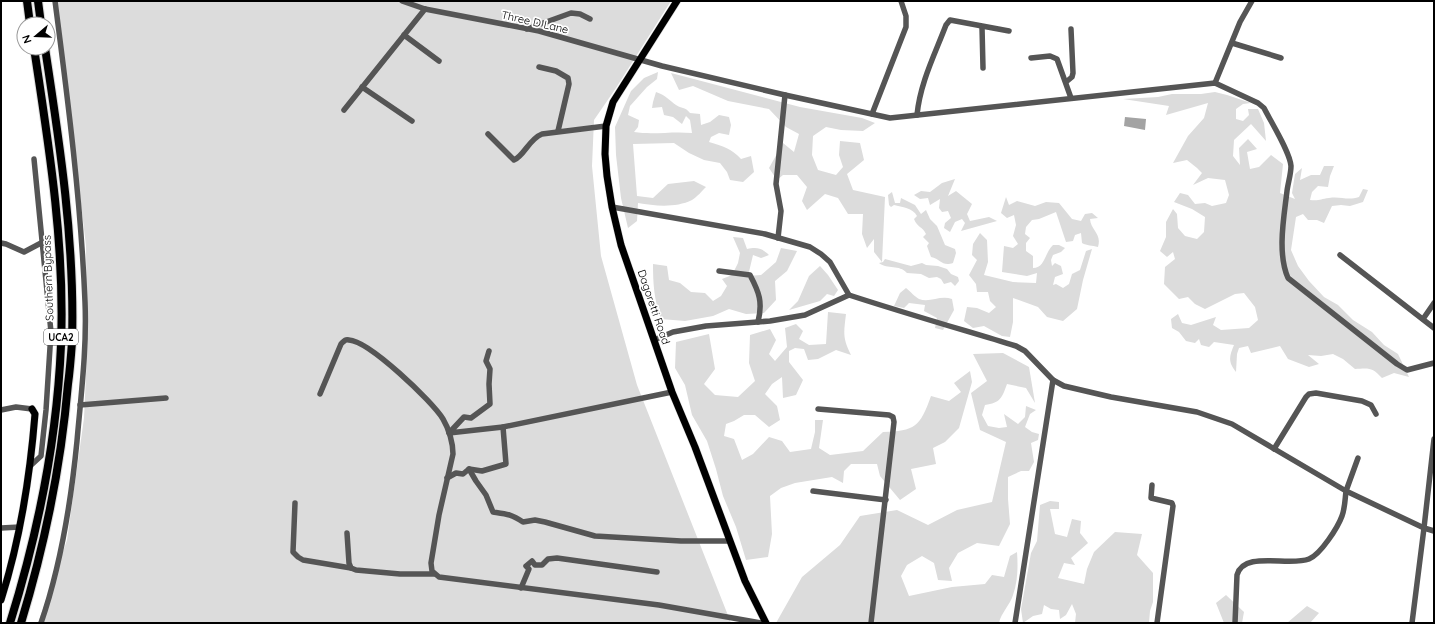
<svg xmlns="http://www.w3.org/2000/svg" width="1435" height="624" font-family="Quicksand,sans-serif">
<style>
.green{fill:#dcdcdc}
.water{fill:#a3a3a3}
.lines{fill:none;stroke-linecap:round;stroke-linejoin:round}
.major-casing{stroke:#dbdbdb;stroke-width:8}
.highway-casing{stroke:#dbdbdb;stroke-width:10}
.minor{stroke:#555;stroke-width:5.5}
.major{stroke:#000;stroke-width:7}
.highway{stroke:#000;stroke-width:8}
.labels{text-anchor:middle;stroke-width:3.5;stroke-linejoin:round;paint-order:stroke}
.shield{fill:#fff;stroke:#4c4c4c;stroke-width:1}
.shield-label{font-size:10px;font-weight:bold;fill:#000}
.street-label{font-size:11px;fill:#000;stroke:#fff}
</style>
<rect width="100%" height="100%" fill="#fff"/>
<g class="green">
<path d="M57,1H671L616,88L594,120L592,166L601,256L637,385L731,623H38L67,540L84,418L87,353L86,246Z"/>
<path d="M658,72L657,79L647,87L630,106L628,115L639,120L638,127L634,132C653,135 672,131 692,133L690,120L686,116L682,124L673,117L664,115L662,107L652,108L653,102L656,92C665,95 669,100 676,105C682,109 684,106 690,113L700,114L701,125L710,122L719,115L729,117L731,125L729,135L719,133L711,137L709,142C723,146 732,149 741,159L751,156L754,172L743,182L730,180L727,172L720,163L704,160L689,153L674,143L633,144L637,196L653,198L668,184L694,181L706,187C702,191 697,197 692,200C676,208 655,206 638,203L637,221L628,228L621,198L616,155L615,127L631,91L644,78Z"/>
<path d="M671,73L800,107L862,118L875,123L863,131L841,130L826,127L813,136L812,155L818,170L836,175L843,167L839,155L840,141L860,143L864,160L847,174L853,190L885,197L882,262L874,252V239L867,248L862,234L863,214H848L838,198L825,194L807,210L802,201L807,187L797,175H783L777,180L769,168L783,143L794,152L799,134L786,127L769,109L728,101L693,86L679,90Z"/>
<path d="M1215,92L1227,95L1251,103L1243,104L1236,109V119L1243,121L1249,115L1248,109H1258L1264,123L1266,141L1251,124L1234,140L1233,156L1240,165L1239,148L1248,139L1257,149L1247,152L1250,169L1259,167L1271,155L1283,164L1280,193L1295,199L1292,193L1295,174L1302,168L1300,180L1311,175H1320L1324,166H1334L1330,176L1328,187L1318,186L1312,192L1310,200C1320,201 1320,199 1329,198C1341,196 1347,201 1359,197L1363,189L1368,190L1363,202L1350,206L1341,205L1332,206L1324,223L1317,220H1308L1303,214L1296,217L1291,250L1298,266L1309,281L1324,297L1338,305L1353,320L1372,332L1384,345L1398,354L1409,377L1394,373L1382,378C1372,367 1369,368 1355,369L1343,359L1333,354L1321,356L1308,355L1319,364L1309,367L1288,359L1280,346L1251,353L1248,346L1239,348L1237,354L1236,372C1228,362 1229,357 1234,345L1214,342L1209,347L1201,345L1199,339L1195,343L1186,341L1179,332L1172,328L1171,319L1178,314L1182,323L1191,325L1216,317L1213,325L1221,330L1249,328L1258,320L1255,307L1244,293L1235,294L1205,309L1195,304L1188,297L1179,299L1164,284L1165,267L1175,259L1173,252L1167,257L1160,251L1166,237V222L1173,209L1177,214L1178,228L1185,236L1197,239L1204,232L1205,217L1192,209L1174,202L1180,193L1188,195L1195,204L1205,203L1212,206L1226,203L1229,195L1225,180L1208,178L1193,185L1202,173L1197,168L1187,160L1173,163L1188,136L1204,118L1208,103L1166,115L1169,106L1123,99L1158,97L1172,94H1201Z"/>
<path d="M955,179L948,196L956,191L972,204L967,214L970,221L989,217L997,221L961,231L965,223L962,219L955,222L950,232L944,228L945,223L951,218L948,211L942,212L939,208L940,199L930,205L928,198L920,199L914,195L921,191L930,192L942,183Z"/>
<path d="M892,192L895,203H900L901,198L915,205L921,214L926,210L930,219L937,226L945,245L955,249L956,253L953,263C942,267 941,259 931,257L927,246L929,243L923,237L926,234C923,227 917,227 914,219L917,216C913,208 902,207 894,205L891,207L889,205L888,195Z"/>
<path d="M1006,197L1009,205L1017,201L1035,206L1046,202L1059,203L1072,219L1081,221L1085,214L1092,213L1098,218L1090,219C1091,231 1102,233 1098,247C1092,245 1087,246 1082,243L1081,233L1075,235L1073,241L1066,242L1056,212L1039,219L1032,220L1026,227L1025,234L1030,238L1026,243V251L1033,256V268C1045,268 1044,254 1053,245H1059L1065,248L1061,252L1053,255L1051,260L1052,266L1055,263L1061,266L1063,274L1055,277L1053,285L1056,284L1063,288L1069,284L1072,274L1080,270L1086,251L1092,249L1083,280L1077,309L1063,321L1047,317L1038,307L1013,298V322L1010,337L1002,336L984,326L973,328L964,321L967,307L977,308L989,313L996,307L990,301L988,292H977L976,284L969,275L977,260L972,255L973,244L980,233L987,240L988,262L984,275L1013,282L1036,283L1037,273L1027,276L1002,272L1004,246L1013,248L1018,244L1013,236L1016,225L1014,215L1007,218L1001,213Z"/>
<path d="M733,237L743,238L747,249C757,247 762,248 769,255L761,258L753,255L748,276L761,275L776,262L781,248L797,251L787,271L775,281L776,300L764,313L746,314L729,309L713,316L685,321L661,319C654,300 653,283 653,264L667,266L669,280L680,283L691,292L705,293L713,301L721,296L727,286L722,279L732,275L738,263L740,253Z"/>
<path d="M885,259L911,266L922,263L926,265L938,266L947,269L951,274L958,277L959,281L955,286L951,282L944,284L941,279L937,277L929,278L921,274L907,273C899,264 888,270 879,263L883,262Z"/>
<path d="M820,266L828,275L838,290L834,296L827,294L820,301L789,310L798,301L809,276Z"/>
<path d="M906,288C910,291 915,297 919,299C930,303 940,295 952,299L954,310L943,330L935,328L937,318L924,311L925,305L909,303L904,308L894,306L900,293Z"/>
<path d="M828,312L846,314C844,332 842,337 851,355L836,350L818,359L808,360L804,349L795,348L789,351V362L803,380L796,395L783,398L782,377L772,384L765,394L777,406L780,420L769,427L755,415H744L734,421L726,424L724,436L734,439L742,460L753,454L769,437L782,441L790,452L811,449L815,432V420H823L819,448L830,455L863,451L883,432C915,431 920,427 931,396L949,401L961,392L954,383L970,371L972,382L959,428L945,442L933,448L936,464L911,469L916,489L900,500L880,476L877,464H851L844,471L843,483L832,477L795,483L781,488L770,496L772,534L768,557L746,560L736,527L723,496L716,469L707,441L692,415L685,385L675,368L676,342L709,334L715,369L704,384L715,395L738,397L755,381L749,363L750,335L770,329L776,340L769,354L775,361L787,347L785,328L796,324L803,331L799,339L809,345L826,344Z"/>
<path d="M1003,353L1029,367L1035,403L1026,388L1007,384C1002,398 1000,403 985,405L982,415L988,426L999,428L1007,427L1004,414L1018,424L1025,417L1026,406L1036,410L1030,414L1025,427L1032,432L1039,434L1038,440L1031,443L1034,462L1029,471H1021L1008,477V499L1010,524L999,546L977,543L958,553L949,568L952,581L938,580L934,563L922,556L907,565L901,576L909,596L952,587L985,584L992,575L1004,577L1010,556L1017,552C1018,566 1018,581 1013,595C1010,605 1001,613 999,623H776L802,577L840,545L860,516L897,510L928,525L957,510L992,502L1006,442L980,430L971,393L987,381L973,354Z"/>
<path d="M1050,501L1059,502V509H1050L1055,534L1067,537L1072,519L1081,521L1080,533L1088,543L1071,558L1075,565L1064,563L1058,578L1084,584L1087,569L1094,552L1115,532L1142,534L1137,555L1153,573V602L1150,611L1149,623H1075L1076,614L1072,604L1066,615L1060,619L1059,610L1051,609L1044,605L1042,614L1033,616L1023,623L1021,609L1031,553L1037,541L1040,505Z"/>
<path d="M1226,595L1244,612L1242,623H1224L1216,603Z"/>
<path d="M1307,606L1319,613L1310,623H1287Z"/>
</g>
<path class="water" d="M1125,117L1146,119L1145,130L1124,126Z"/>
<g class="lines">
<defs>
<g id="major">
<path d="M677,1L613,102L606,126L605,154L607,176L612,207L621,245L672,392L695,447L745,581L766,623"/>
<path d="M1,600C20,540 30,477 35,414L32,409"/>
</g>
<g id="highway">
<path d="M27,1L30,24"/>
<path d="M38,1L41,24"/>
<path d="M10,623C38,533 57,440 61,345C65,245 49,146 34,48"/>
<path d="M21,623C45,544 61,466 68,384C70,370 71,356 72,342C75,243 60,145 45,48"/>
</g>
</defs>
<use href="#major" class="major-casing"/>
<use href="#highway" class="highway-casing"/>
<g class="minor">
<path d="M402,1L425,9L539,31L662,66L785,95L890,118L1215,83L1258,103L1264,108C1271,122 1290,152 1291,166C1291,174 1288,183 1287,191C1284,217 1277,253 1288,278L1397,364L1407,370L1434,363"/>
<path d="M982,27L983,68"/>
<path d="M527,29L571,13L580,14L590,19"/>
<path d="M404,35L439,61"/>
<path d="M1232,43L1281,58"/>
<path d="M1031,58L1050,56L1057,59L1071,98"/>
<path d="M539,67L556,71L568,78L569,84L558,131"/>
<path d="M1066,82L1072,77L1073,73L1071,29"/>
<path d="M1215,83L1240,22L1252,1"/>
<path d="M362,87L412,121"/>
<path d="M344,110L425,9"/>
<path d="M872,114L906,27V16L901,1"/>
<path d="M917,115C920,83 935,54 946,25L950,20L1009,31"/>
<path d="M488,134L514,160C524,156 529,139 542,134L606,126"/>
<path d="M612,207L765,234L810,247L821,254L830,262L849,295C904,313 960,329 1016,346L1025,351L1053,380L1064,386L1111,397L1197,412L1232,424L1346,491C1345,499 1345,508 1342,516C1338,527 1321,554 1309,559C1289,567 1244,550 1237,575L1235,623"/>
<path d="M778,238L781,211L776,184L785,95"/>
<path d="M1,243L6,244L24,252L41,243"/>
<path d="M1340,255L1434,328"/>
<path d="M719,271L750,275C759,292 763,302 758,322"/>
<path d="M1423,319L1434,303"/>
<path d="M654,340L673,332L706,326L770,321L805,315L849,295"/>
<path d="M489,351L486,361L490,369L489,384L490,404L471,418L464,417L449,433L503,427L672,392"/>
<path d="M320,394L341,344C344,341 345,339 349,340C369,341 432,401 443,419C449,429 453,443 453,454L439,515L431,563L432,571L439,577L659,605L761,623"/>
<path d="M80,405L166,398"/>
<path d="M818,409L889,415L893,417L894,422L871,623"/>
<path d="M1,410L16,407L32,409"/>
<path d="M1274,449L1306,397L1309,394L1316,393L1362,401L1371,405L1376,414"/>
<path d="M1358,458L1346,491L1424,528L1434,531"/>
<path d="M29,467L41,456L46,410L51,332L34,159"/>
<path d="M469,469L476,481L486,495L493,512C507,514 511,514 523,522L535,520L545,522L595,536L681,541H730"/>
<path d="M447,478L456,473L463,474L469,469L482,471L506,464L503,427"/>
<path d="M1152,485L1151,498L1172,503L1173,506L1157,623"/>
<path d="M813,491L886,500"/>
<path d="M295,503L293,552L298,557L303,560L351,568"/>
<path d="M1,528L20,527"/>
<path d="M347,533L349,563L351,568L356,570L400,574H434"/>
<path d="M521,588L529,569L526,566L532,561L535,565H542L548,559L557,558L657,572"/>
<path d="M41,623C61,565 71,502 77,441C81,395 87,348 85,302C81,202 68,101 55,1"/>
<path d="M1015,623L1053,380"/>
<path d="M1412,623L1424,528L1434,439"/>
</g>
<use href="#major" class="major"/>
<use href="#highway" class="highway"/>
</g>
<g class="labels">
<rect class="shield" x="44" y="329" width="34" height="16" rx="3"/>
<g class="shield-label">
<text x="61" y="341">UCA2</text>
</g>
<g class="street-label">
<text transform="translate(535 22) rotate(13)" y="4">Three D Lane</text>
<text transform="translate(48 278) rotate(-92)" y="4">Southern Bypass</text>
<text transform="translate(654 307) rotate(71)" y="4">Dagoretti Road</text>
</g>
</g>
<rect width="1435" height="624" fill="none" stroke="#000000" stroke-width="4"/>
<g transform="translate(36 36) rotate(251)"><circle r="19" fill="#ffffff" stroke="#999999"/>
<path d="M0-3L7 15L0 10L-7 15Z" fill="#000000"/>
<text y="-6" font-size="11" font-weight="bold" text-anchor="middle" fill="#000000">N</text>
</g>
</svg>
